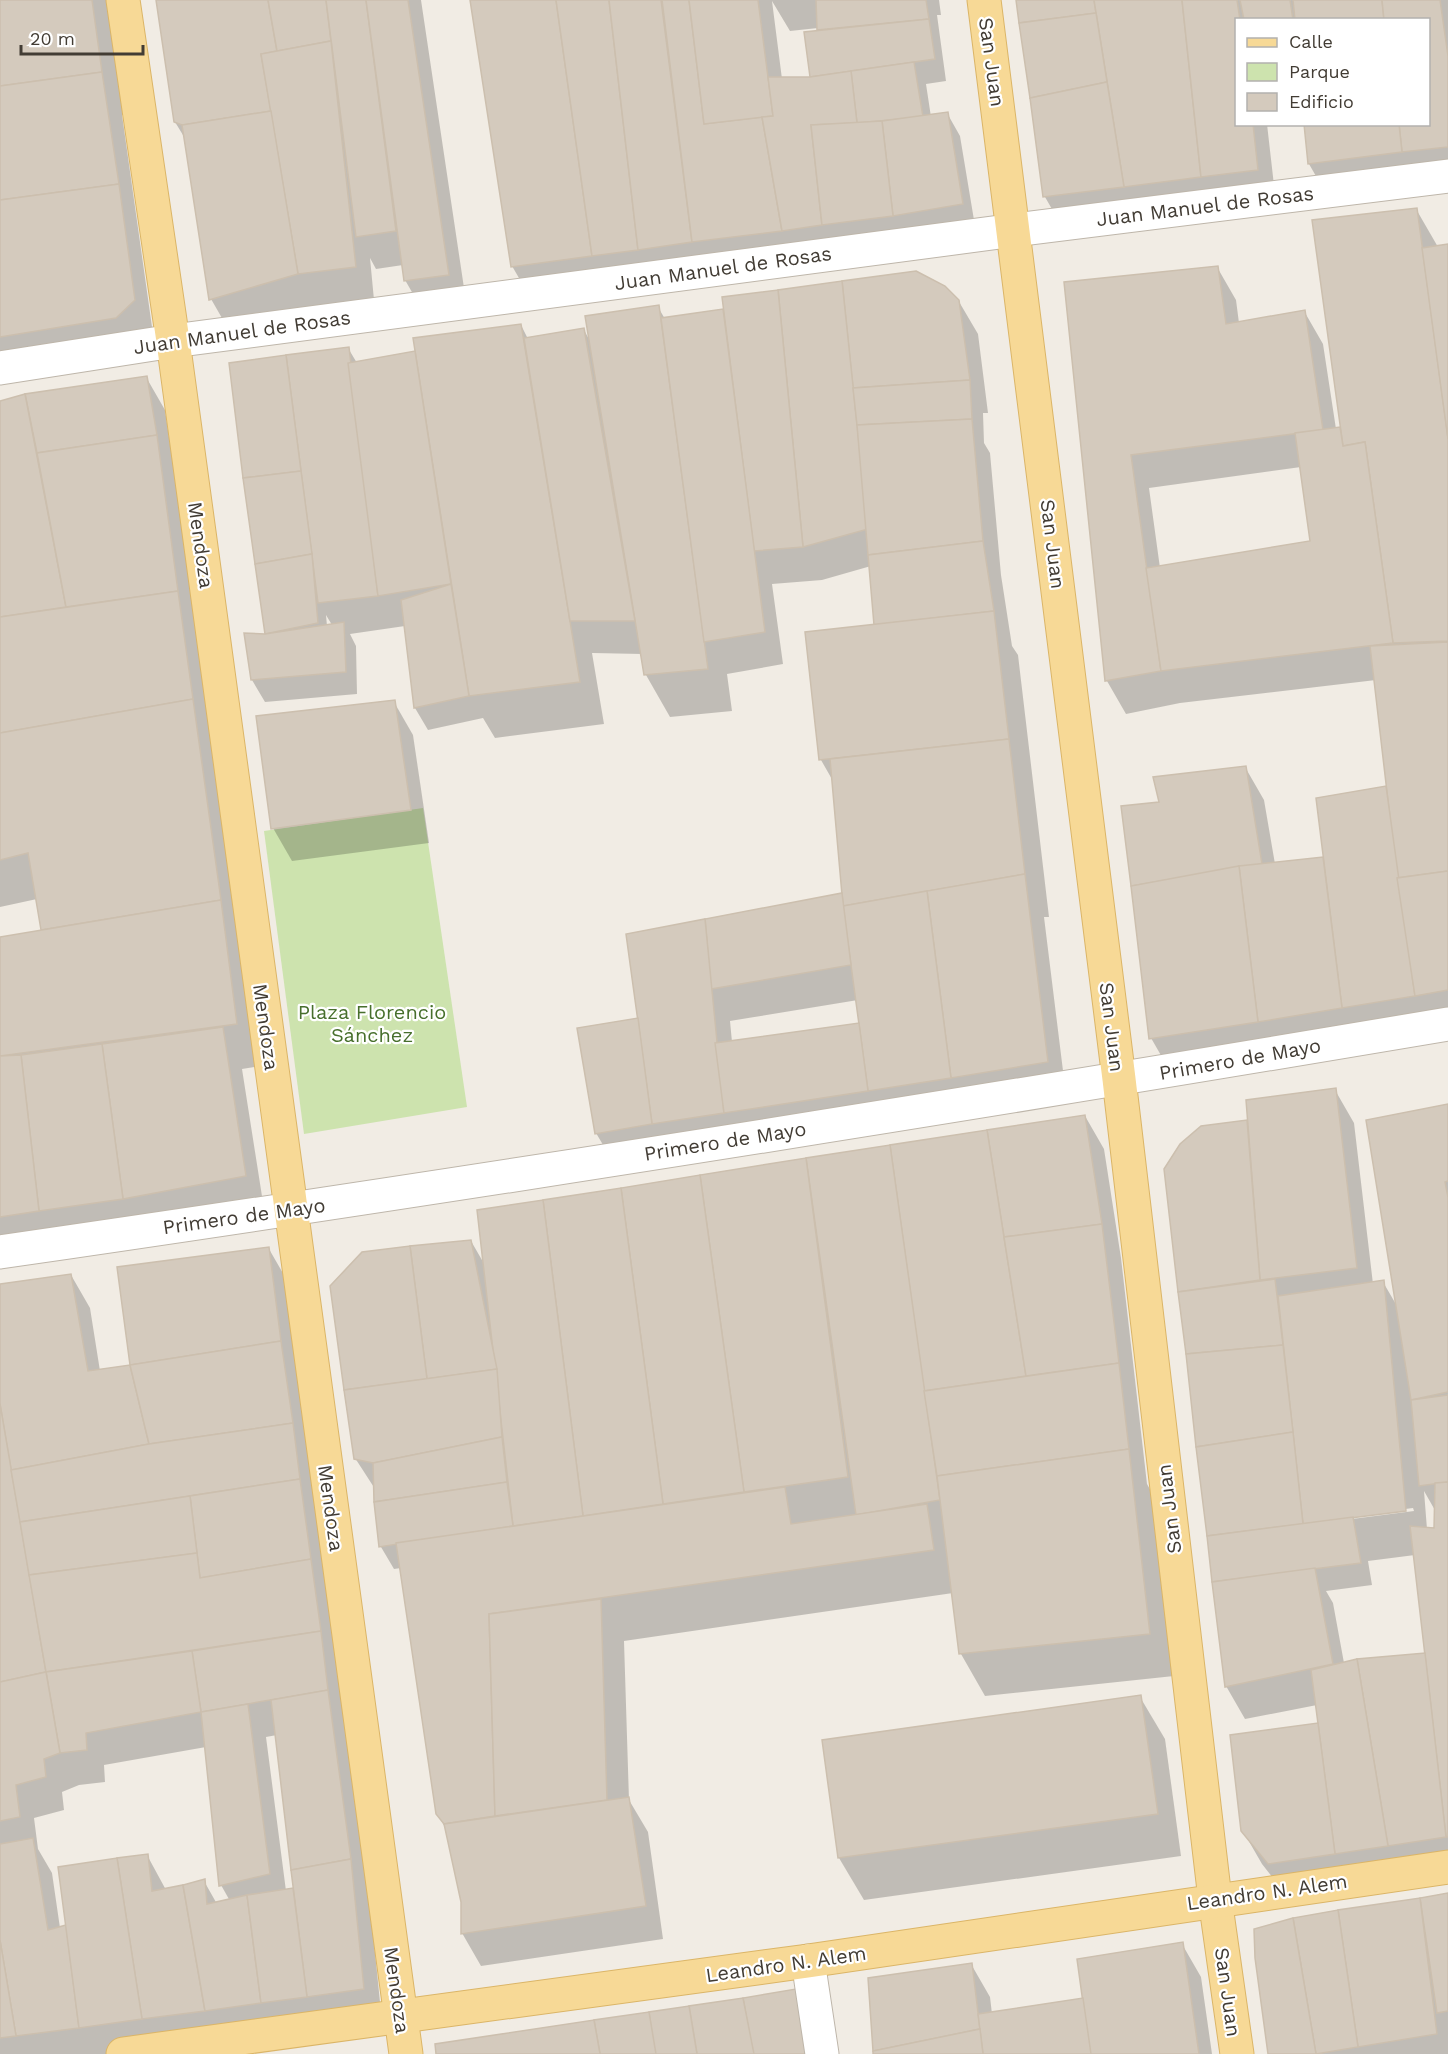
<svg xmlns="http://www.w3.org/2000/svg" width="1448" height="2054" font-family="'Work Sans',sans-serif">
<style>
.green{fill:#cde3ae}
.shadow{fill:#0003;fill-rule:evenodd}
.building{fill:#d4cabd;stroke:#ccbfae;stroke-width:1.5}
.lines{fill:none;stroke-linecap:round;stroke-linejoin:round}
.minor-casing{stroke:#beb6aa;stroke-width:35}
.major-casing{stroke:#dbb567;stroke-width:35}
.minor{stroke:#fff;stroke-width:33}
.major{stroke:#f7d996;stroke-width:33}
.labels{text-anchor:middle;stroke-width:4.5;stroke-linejoin:round;paint-order:stroke}
.street-label{font-size:20px;fill:#423c34;stroke:#fff}
.park-label{font-size:20px;fill:#476f2c;stroke:#fff}
</style>
<rect width="100%" height="100%" fill="#f1ece4"/>
<path class="green" d="M423,808L467,1107L304,1134L264,831Z"/>
<g class="shadow">
<path d="M0,0H110L126,115H122L153,334L0,372Z"/>
<path d="M157,0H421L467,308L424,313L405,280L403,265L376,269L370,258L374,300L230,332L211,299L186,140L175,122Z"/>
<path d="M472,0H939L941,15H937L946,81L926,84L931,117L947,113L960,136L975,226L537,309L512,266ZM772,1L790,31L818,28L811,78L782,79Z"/>
<path d="M1018,0H1448V182L1328,197L1309,164L1306,124H1428V20H1236V124H1267L1276,203L1064,230L1045,197Z"/>
<path d="M1416,209L1438,247L1448,246V1026L1170,1071L1151,1038L1160,803L1245,767L1264,800L1275,864L1325,858L1386,788L1389,793L1376,680L1180,703L1126,714L1107,681L1065,283L1217,267L1236,300L1239,323L1304,311L1323,344L1336,429L1342,428ZM1301,467L1312,542L1160,568L1149,488Z"/>
<path d="M958,300L978,334L988,413H983L984,443L990,453L1001,575L1012,646L1018,655L1049,917H1044L1066,1095L609,1155L596,1133L639,1020L844,895L833,781L821,760L876,626L871,566L822,580L772,584L783,664L727,674L732,711L670,717L646,675L642,654L592,653L604,724L495,738L483,718L428,730L415,708L405,626L350,634L356,646L357,694L265,702L252,680L266,636L230,364L348,348L357,363L414,353L418,359L521,325L528,339L584,330L590,341L658,307L665,319L725,310ZM326,615L332,625L327,626ZM858,1000L861,1024L732,1042L730,1021Z"/>
<path d="M146,377L165,410L261,1066L242,1069L264,1209L0,1241V939L43,932L37,899L0,907V403L25,396Z"/>
<path d="M394,702L413,735L429,843L292,861L273,828Z"/>
<path d="M1335,1090L1354,1123L1373,1284L1383,1282L1397,1306L1448,1105V1872L1288,1897L1262,1864L1243,1831L1319,1724L1317,1705L1245,1719L1226,1686L1165,1169L1201,1127L1249,1121ZM1424,1491L1436,1512V1530L1427,1529ZM1413,1508L1414,1511L1352,1519V1516ZM1415,1555L1427,1659L1344,1663L1333,1603L1326,1591L1372,1585L1368,1561Z"/>
<path d="M1085,1116L1104,1149L1121,1258L1147,1484L1152,1493L1174,1676L985,1696L961,1654L953,1593L624,1641L629,1800L648,1832L663,1939L481,1966L462,1933V1902L447,1831L437,1813L401,1568L394,1569L381,1547L377,1492L355,1458L471,1241L486,1267L479,1211Z"/>
<path d="M269,1249L288,1282L369,1893L382,2022L145,2054H0V1286L71,1275L90,1308L100,1371L132,1366ZM277,1735L297,1898L292,1890L286,1891L266,1737ZM206,1747L221,1885L230,1901L217,1904L204,1881L166,1890L147,1855L67,1926L60,1928L52,1873L38,1849L34,1818L64,1810L62,1792L79,1785L105,1782L104,1765Z"/>
<path d="M1140,1697L1165,1739L1181,1856L864,1900L839,1858L824,1741Z"/>
<path d="M1448,1895V2054H1270L1293,1919Z"/>
<path d="M1182,1944L1201,1977L1212,2054H875L971,1964L990,1997L992,2014L1085,1999Z"/>
</g>
<g class="building">
<path d="M0,0H92L102,72L0,86Z"/>
<path d="M156,0H268L277,51L261,54L271,111L182,125L174,122Z"/>
<path d="M268,0H326L331,41L277,51Z"/>
<path d="M326,0H366L396,231L356,237Z"/>
<path d="M366,0H408L449,275L404,281Z"/>
<path d="M470,0H556L592,256L511,267Z"/>
<path d="M556,0H609L638,250L592,256Z"/>
<path d="M609,0H661L692,242L638,250Z"/>
<path d="M662,0H689L704,124L762,117L782,231L692,242Z"/>
<path d="M689,0H758L773,116L704,124Z"/>
<path d="M816,0H926L929,19L817,30Z"/>
<path d="M1016,0H1094L1096,13L1019,23Z"/>
<path d="M1094,0H1182L1201,177L1124,187Z"/>
<path d="M1182,0H1237L1240,20H1236V124H1253L1258,170L1201,177Z"/>
<path d="M1240,0H1290L1293,20H1244Z"/>
<path d="M1293,0H1382L1384,20H1295Z"/>
<path d="M1382,0H1440L1448,56V147L1402,152L1399,124H1428V20H1384Z"/>
<path d="M1096,13L1107,82L1030,98L1019,23Z"/>
<path d="M929,19L935,59L810,77L804,32Z"/>
<path d="M331,41L356,267L298,274L261,54Z"/>
<path d="M914,62L923,117L857,123L851,71Z"/>
<path d="M851,71L857,123L811,125L822,225L782,231L762,117L773,116L768,77H810Z"/>
<path d="M102,72L119,184L0,200V86Z"/>
<path d="M1107,82L1124,187L1043,197L1030,98Z"/>
<path d="M271,111L298,274L209,300L182,125Z"/>
<path d="M948,112L963,204L893,216L882,121Z"/>
<path d="M882,121L893,216L822,225L811,125Z"/>
<path d="M1304,124H1399L1402,152L1308,164Z"/>
<path d="M119,184L135,300L116,318L0,337V200Z"/>
<path d="M1417,208L1448,438V641L1393,643L1365,442L1343,446L1312,220Z"/>
<path d="M1448,244V439L1422,248Z"/>
<path d="M1218,266L1226,324L1305,310L1323,430L1131,455L1161,671L1105,681L1064,282Z"/>
<path d="M916,271L945,286L959,300L970,380L853,388L842,281Z"/>
<path d="M842,281L868,529L803,547L778,290Z"/>
<path d="M778,290L803,547L754,551L722,297Z"/>
<path d="M659,305L708,669L644,675L585,316Z"/>
<path d="M723,309L765,632L704,642L661,318Z"/>
<path d="M521,324L580,682L469,696L413,338Z"/>
<path d="M584,328L635,621H570L524,338Z"/>
<path d="M349,347L378,596L318,603L286,355Z"/>
<path d="M415,351L451,584L378,596L348,363Z"/>
<path d="M286,355L301,471L243,478L229,363Z"/>
<path d="M147,376L157,435L37,453L25,394Z"/>
<path d="M970,380L972,419L857,425L853,388Z"/>
<path d="M25,394L66,607L0,617V401Z"/>
<path d="M972,419L983,541L868,555L857,425Z"/>
<path d="M1340,427L1343,446L1365,442L1393,643L1161,671L1146,568L1310,541L1295,433Z"/>
<path d="M157,435L178,591L66,607L37,453Z"/>
<path d="M301,471L312,554L255,564L243,478Z"/>
<path d="M983,541L994,611L874,625L868,555Z"/>
<path d="M312,554L318,623L265,634L255,564Z"/>
<path d="M451,584L469,696L414,708L401,600Z"/>
<path d="M178,591L193,699L0,733V617Z"/>
<path d="M994,611L1009,739L819,760L805,632Z"/>
<path d="M344,622L346,672L251,680L244,633L265,634Z"/>
<path d="M1448,642V871L1397,878L1370,646Z"/>
<path d="M193,699L221,900L41,930L28,853L0,860V733Z"/>
<path d="M395,700L411,810L271,829L256,716Z"/>
<path d="M1009,739L1025,874L843,906L830,759Z"/>
<path d="M1246,766L1262,864L1131,886L1121,806L1159,802L1153,777Z"/>
<path d="M1386,786L1415,996L1342,1008L1316,798Z"/>
<path d="M1323,857L1342,1008L1258,1022L1239,866Z"/>
<path d="M1239,866L1258,1022L1149,1039L1131,886Z"/>
<path d="M1448,871V990L1415,996L1397,878Z"/>
<path d="M1025,874L1048,1062L951,1078L927,891Z"/>
<path d="M927,891L951,1078L868,1091L843,906Z"/>
<path d="M842,893L851,965L711,989L705,919Z"/>
<path d="M221,900L237,1024L0,1056V937Z"/>
<path d="M705,919L724,1113L652,1124L626,934Z"/>
<path d="M638,1018L652,1124L595,1134L577,1028Z"/>
<path d="M859,1023L868,1091L724,1113L715,1043Z"/>
<path d="M223,1027L246,1176L123,1199L102,1044Z"/>
<path d="M102,1044L123,1199L39,1211L21,1055Z"/>
<path d="M21,1055L39,1211L0,1217V1056Z"/>
<path d="M1336,1088L1357,1268L1260,1280L1246,1100Z"/>
<path d="M1448,1104V1181L1445,1182L1448,1197V1392L1411,1400L1366,1120Z"/>
<path d="M1085,1115L1102,1224L1004,1237L987,1130Z"/>
<path d="M1247,1120L1260,1280L1178,1292L1164,1169L1180,1144L1201,1126Z"/>
<path d="M987,1130L1026,1376L924,1391L890,1145Z"/>
<path d="M890,1145L940,1500L856,1515L806,1158Z"/>
<path d="M806,1158L848,1477L744,1492L700,1175Z"/>
<path d="M700,1175L744,1492L663,1504L621,1188Z"/>
<path d="M621,1188L663,1504L583,1516L543,1200Z"/>
<path d="M543,1200L583,1516L513,1526L477,1210Z"/>
<path d="M1102,1224L1119,1363L1026,1376L1004,1237Z"/>
<path d="M471,1240L497,1369L427,1379L410,1246Z"/>
<path d="M410,1246L427,1379L344,1390L330,1286L362,1252Z"/>
<path d="M269,1247L281,1341L130,1365L117,1267Z"/>
<path d="M71,1274L88,1371L130,1365L149,1444L11,1470L0,1404V1284Z"/>
<path d="M1275,1279L1283,1345L1186,1354L1178,1292Z"/>
<path d="M1384,1280L1406,1511L1303,1524L1278,1296Z"/>
<path d="M281,1341L293,1423L149,1444L130,1365Z"/>
<path d="M1283,1345L1293,1432L1196,1447L1186,1354Z"/>
<path d="M1119,1363L1129,1449L937,1476L924,1391Z"/>
<path d="M497,1369L502,1437L373,1463L354,1459L344,1390Z"/>
<path d="M1448,1395V1482L1419,1486L1411,1400Z"/>
<path d="M0,1404L46,1672L0,1682Z"/>
<path d="M293,1423L300,1479L20,1522L11,1470L149,1444Z"/>
<path d="M1293,1432L1303,1524L1207,1536L1196,1447Z"/>
<path d="M502,1437L507,1482L374,1502L373,1463Z"/>
<path d="M1129,1449L1150,1634L959,1654L937,1476Z"/>
<path d="M300,1479L311,1559L200,1578L190,1496Z"/>
<path d="M507,1482L513,1526L379,1547L374,1502Z"/>
<path d="M1448,1482V1837H1446L1410,1526L1434,1528L1435,1483Z"/>
<path d="M785,1487L791,1524L927,1504L934,1550L489,1614L495,1816L444,1824L436,1814L396,1543Z"/>
<path d="M190,1496L197,1553L29,1575L20,1522Z"/>
<path d="M1353,1517L1361,1563L1212,1582L1207,1536Z"/>
<path d="M197,1553L200,1578L311,1559L321,1631L46,1672L29,1575Z"/>
<path d="M1315,1568L1333,1664L1225,1687L1212,1582Z"/>
<path d="M601,1599L607,1800L495,1816L489,1614Z"/>
<path d="M321,1631L328,1690L201,1712L192,1651Z"/>
<path d="M192,1651L201,1712L86,1733L87,1750L60,1753L46,1672Z"/>
<path d="M1425,1653L1446,1837L1388,1846L1357,1659Z"/>
<path d="M1357,1659L1388,1846L1335,1854L1311,1670Z"/>
<path d="M46,1672L60,1753L44,1759L46,1777L16,1785L20,1817L0,1821V1682Z"/>
<path d="M328,1690L351,1859L291,1870L271,1700Z"/>
<path d="M1141,1695L1158,1814L838,1858L822,1740Z"/>
<path d="M248,1704L270,1874L219,1886L201,1712Z"/>
<path d="M1318,1723L1335,1854L1268,1864L1241,1831L1230,1735Z"/>
<path d="M629,1797L646,1906L461,1934V1902L444,1824Z"/>
<path d="M33,1838L48,1930L66,1925L79,2028L16,2036L0,1940V1844Z"/>
<path d="M148,1854L152,1891L183,1885L205,2011L142,2019L117,1858Z"/>
<path d="M117,1858L142,2019L79,2028L58,1867Z"/>
<path d="M351,1859L364,1989L307,1997L291,1870Z"/>
<path d="M205,1879L207,1904L247,1895L261,2003L205,2011L183,1885Z"/>
<path d="M293,1888L307,1997L261,2003L247,1895Z"/>
<path d="M1448,1893V2011L1437,2013L1420,1898Z"/>
<path d="M1420,1898L1437,2034L1358,2047L1338,1910Z"/>
<path d="M1338,1910L1358,2047L1316,2054L1293,1918Z"/>
<path d="M1293,1918L1316,2054H1268L1255,1958L1254,1929Z"/>
<path d="M0,1940L16,2036L0,2038Z"/>
<path d="M1183,1942L1199,2054H1090L1077,1959Z"/>
<path d="M972,1963L980,2029L873,2051L868,1978Z"/>
<path d="M796,1989L806,2054H753L743,1998Z"/>
<path d="M743,1998L754,2054H697L689,2006Z"/>
<path d="M1083,1998L1091,2054H983L978,2014Z"/>
<path d="M689,2006L697,2054H655L649,2012Z"/>
<path d="M649,2012L656,2054H600L594,2020Z"/>
<path d="M594,2020L600,2054H436L435,2044Z"/>
<path d="M980,2029L983,2054H873V2051Z"/>
</g>
<g class="lines">
<defs>
<g id="minor">
<path d="M0,368L173,341L1015,230L1448,176"/>
<path d="M0,1252C484,1182 966,1105 1448,1024"/>
<path d="M808,1961L822,2054"/>
</g>
<g id="major">
<path d="M123,0L173,341L406,2054"/>
<path d="M984,0L1119,1079L1215,1899L1237,2054"/>
<path d="M123,2054L808,1961L1448,1867"/>
</g>
</defs>
<use href="#minor" class="minor-casing"/>
<use href="#major" class="major-casing"/>
<use href="#minor" class="minor"/>
<use href="#major" class="major"/>
</g>
<g class="labels">
<g class="street-label">
<text transform="translate(992 62) rotate(82)" y="7">San Juan</text>
<text transform="translate(1205 206) rotate(-7)" y="7">Juan Manuel de Rosas</text>
<text transform="translate(723 268) rotate(-8)" y="7">Juan Manuel de Rosas</text>
<text transform="translate(242 332) rotate(-8)" y="7">Juan Manuel de Rosas</text>
<text transform="translate(1053 544) rotate(83)" y="7">San Juan</text>
<text transform="translate(201 545) rotate(82)" y="7">Mendoza</text>
<text transform="translate(266 1027) rotate(82)" y="7">Mendoza</text>
<text transform="translate(1112 1027) rotate(83)" y="7">San Juan</text>
<text transform="translate(1240 1059) rotate(-10)" y="7">Primero de Mayo</text>
<text transform="translate(725 1141) rotate(-9)" y="7">Primero de Mayo</text>
<text transform="translate(244 1216) rotate(-8)" y="7">Primero de Mayo</text>
<text transform="translate(331 1508) rotate(82)" y="7">Mendoza</text>
<text transform="translate(1169 1509) rotate(-97)" y="7">San Juan</text>
<text transform="translate(1267 1892) rotate(-8)" y="7">Leandro N. Alem</text>
<text transform="translate(786 1964) rotate(-8)" y="7">Leandro N. Alem</text>
<text transform="translate(397 1990) rotate(82)" y="7">Mendoza</text>
<text transform="translate(1228 1992) rotate(82)" y="7">San Juan</text>
</g>
<g class="park-label">
<text x="372" y="1019">Plaza Florencio<tspan x="372" dy="23">Sánchez</tspan></text>
</g>
</g>
<rect x="1235" y="18" width="195" height="108" fill="#ffffff" stroke="#b3b1ae" stroke-width="1.5"/>
<rect x="1247" y="38" width="30" height="9" fill="#f7d996" stroke="#b3b1ae" stroke-width="1.5"/>
<text x="1289" y="48" font-size="18" fill="#423c34">Calle</text>
<rect x="1247" y="63" width="30" height="18" fill="#cde3ae" stroke="#b3b1ae" stroke-width="1.5"/>
<text x="1289" y="78" font-size="18" fill="#423c34">Parque</text>
<rect x="1247" y="93" width="30" height="18" fill="#d4cabd" stroke="#b3b1ae" stroke-width="1.5"/>
<text x="1289" y="108" font-size="18" fill="#423c34">Edificio</text>
<path d="M21 45v9h122v-9" fill="none" stroke="#423c34" stroke-width="3"/>
<text x="30" y="45" font-size="18" fill="#423c34" stroke="#ffffff" stroke-width="4.5" paint-order="stroke">20 m</text>
</svg>
